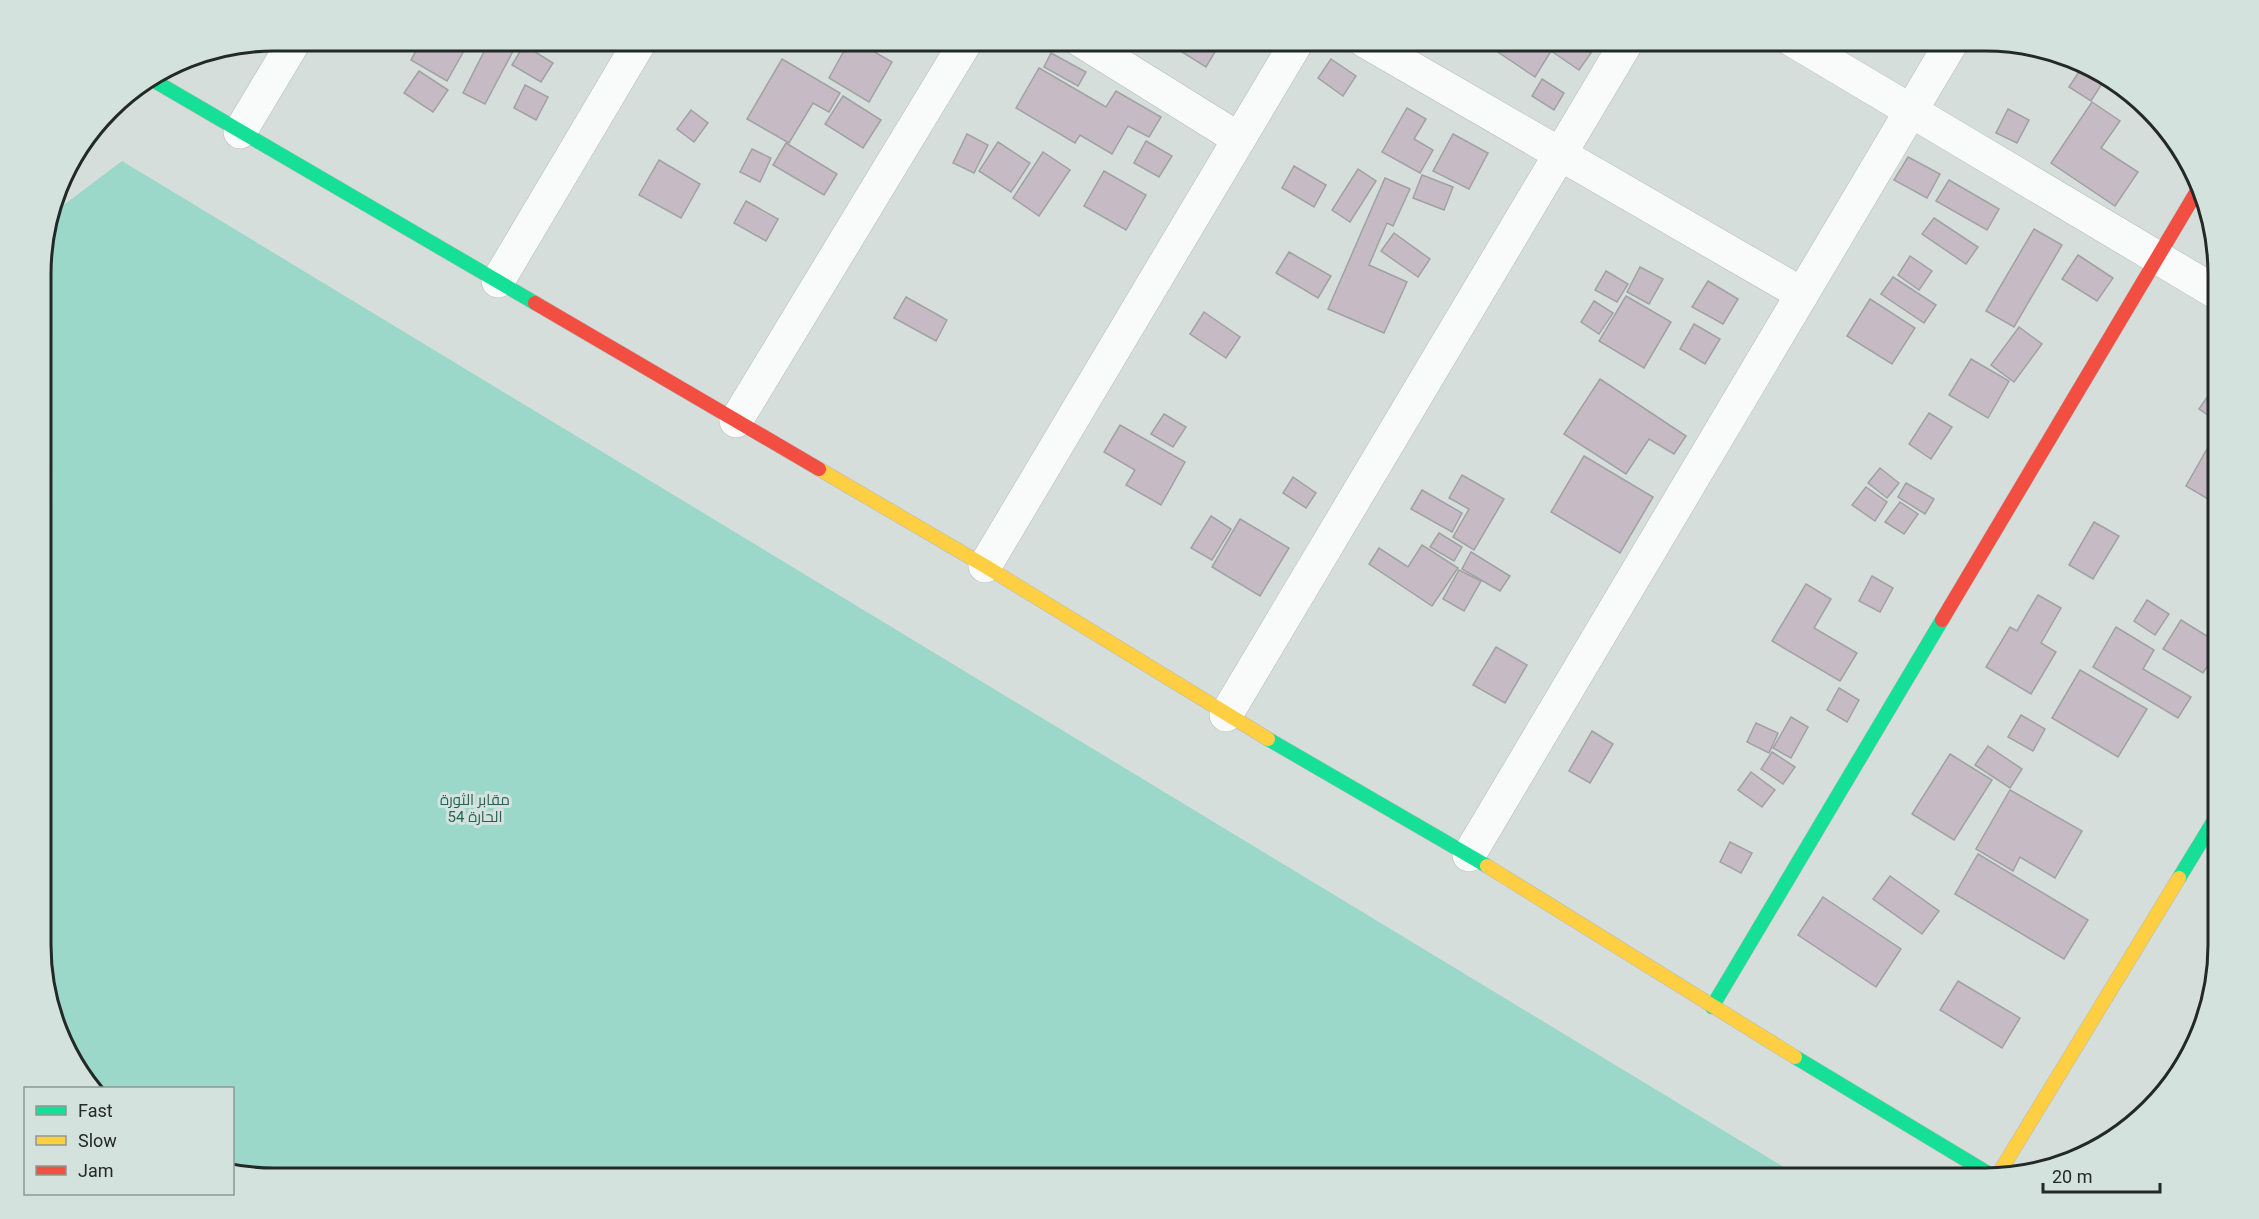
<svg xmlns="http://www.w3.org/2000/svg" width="2259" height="1219" font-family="Roboto,Cairo,sans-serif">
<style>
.green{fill:#9bd8c9}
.building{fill:#c6bac5;stroke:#a0a2a2;stroke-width:1.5}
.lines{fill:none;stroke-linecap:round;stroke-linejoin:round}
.street-casing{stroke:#b5bbb9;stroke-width:34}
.fast-casing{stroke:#b5bbb9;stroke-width:15}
.slow-casing{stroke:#b5bbb9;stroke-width:15}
.jam-casing{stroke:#b5bbb9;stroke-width:15}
.street{stroke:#f9fafa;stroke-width:33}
.fast{stroke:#16e098;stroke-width:14}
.slow{stroke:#ffcf43;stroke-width:14}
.jam{stroke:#f24e42;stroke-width:14}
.labels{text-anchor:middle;stroke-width:6;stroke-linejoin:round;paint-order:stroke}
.park-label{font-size:15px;fill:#296153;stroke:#d3e2dd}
.rim{fill:none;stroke:#232927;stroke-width:3}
</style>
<rect width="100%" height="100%" fill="#d6dedc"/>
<path class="green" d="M122,161L1802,1178H274L233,1169L232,1088H91L58,1034L43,975L41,259L53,213Z"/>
<g class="building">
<path d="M422,40H470L447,81L411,60Z"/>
<path d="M490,40H519L485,104L463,93Z"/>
<path d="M850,40H854L892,62L869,102L829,78Z"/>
<path d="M1167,40H1222L1206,67L1166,42Z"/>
<path d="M1480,40H1572L1591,53L1579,70L1551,51L1535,77Z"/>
<path d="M524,45L553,63L541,82L512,65Z"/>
<path d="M1051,53L1086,72L1078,86L1044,67Z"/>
<path d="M782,59L840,93L829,112L813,103L789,143L747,119Z"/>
<path d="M1331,59L1356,76L1343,96L1318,78Z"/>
<path d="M2084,64L2106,77L2091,101L2069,87Z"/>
<path d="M1039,68L1106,107L1116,91L1161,117L1149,137L1128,126L1112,154L1080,135L1075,143L1016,108Z"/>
<path d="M419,71L448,90L433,112L404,93Z"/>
<path d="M1542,79L1564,93L1554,110L1532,96Z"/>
<path d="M525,85L548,97L536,120L514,108Z"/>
<path d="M843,96L881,120L863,148L825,124Z"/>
<path d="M2092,102L2120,121L2101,148L2138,172L2115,206L2051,163Z"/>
<path d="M1407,108L1426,119L1414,139L1433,150L1420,173L1382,152Z"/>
<path d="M2008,109L2029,120L2017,143L1996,133Z"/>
<path d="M691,110L708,123L694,142L677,129Z"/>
<path d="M967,134L988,145L974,173L953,163Z"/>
<path d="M1453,134L1488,153L1469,189L1433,171Z"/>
<path d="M1146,141L1172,156L1159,177L1134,163Z"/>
<path d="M998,142L1030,163L1011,192L979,171Z"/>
<path d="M786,143L837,174L824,195L773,165Z"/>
<path d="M752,149L771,158L760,182L740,172Z"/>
<path d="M1043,152L1070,170L1039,216L1013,198Z"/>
<path d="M1908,157L1940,174L1927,198L1894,180Z"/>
<path d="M659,160L700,184L681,218L639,195Z"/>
<path d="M1294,166L1326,185L1314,207L1282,188Z"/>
<path d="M1358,169L1376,181L1350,222L1332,210Z"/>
<path d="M1104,171L1146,195L1126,230L1084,206Z"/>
<path d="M1422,175L1453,187L1444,210L1413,198Z"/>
<path d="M1385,178L1410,189L1393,226L1387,223L1369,265L1407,282L1384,333L1328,309Z"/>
<path d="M1949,180L1999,209L1987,230L1936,201Z"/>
<path d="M746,201L778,219L766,241L734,223Z"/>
<path d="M1934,218L1978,247L1966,264L1922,234Z"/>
<path d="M2034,229L2062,245L2014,327L1986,311Z"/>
<path d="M1394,233L1430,259L1418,277L1381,251Z"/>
<path d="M1289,252L1331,276L1318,298L1276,273Z"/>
<path d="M2078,255L2113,278L2097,301L2062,279Z"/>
<path d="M1910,256L1932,271L1919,290L1898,275Z"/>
<path d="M1640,267L1663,279L1649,304L1627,292Z"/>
<path d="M1606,271L1628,284L1617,302L1595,290Z"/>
<path d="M1893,277L1936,305L1924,323L1881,294Z"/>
<path d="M1708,281L1738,299L1723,324L1692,307Z"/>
<path d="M1626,296L1671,322L1644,368L1599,341Z"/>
<path d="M906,297L947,320L936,341L894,318Z"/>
<path d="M1870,299L1915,328L1892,364L1847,336Z"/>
<path d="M1594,301L1613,313L1599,334L1581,322Z"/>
<path d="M1204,312L1240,337L1226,358L1190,334Z"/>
<path d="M1694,324L1720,339L1705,364L1680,349Z"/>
<path d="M2019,327L2042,344L2014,382L1991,365Z"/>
<path d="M1971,359L2009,381L1988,418L1949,395Z"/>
<path d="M1600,379L1686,436L1674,454L1649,439L1626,474L1564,434Z"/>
<path d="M2217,383V421L2199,409Z"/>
<path d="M1929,413L1952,427L1931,459L1909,444Z"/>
<path d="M1164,414L1186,427L1173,447L1151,434Z"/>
<path d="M1120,425L1185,462L1161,505L1126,485L1135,470L1104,452Z"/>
<path d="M2211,442L2217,446V484L2208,499L2186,486Z"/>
<path d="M1584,456L1653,497L1620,553L1551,512Z"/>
<path d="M1880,468L1899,483L1887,498L1868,483Z"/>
<path d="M1462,475L1504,499L1474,550L1453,537L1469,509L1449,498Z"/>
<path d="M1293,477L1316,493L1306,508L1283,493Z"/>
<path d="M1906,483L1934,499L1925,514L1898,497Z"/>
<path d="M1866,487L1887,502L1875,521L1852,505Z"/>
<path d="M1422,490L1462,513L1452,532L1411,509Z"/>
<path d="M1900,502L1918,514L1904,534L1885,522Z"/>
<path d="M1211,516L1231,529L1212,560L1191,548Z"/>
<path d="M1240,519L1289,548L1260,596L1212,567Z"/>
<path d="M2094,522L2119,536L2093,579L2069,565Z"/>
<path d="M1439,533L1462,547L1454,561L1430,547Z"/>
<path d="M1422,545L1458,568L1432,606L1369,564L1379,548L1408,567Z"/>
<path d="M1471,552L1510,576L1500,591L1462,569Z"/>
<path d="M1459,570L1481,581L1464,611L1443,599Z"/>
<path d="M1872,576L1893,588L1880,612L1859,601Z"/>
<path d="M1806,584L1831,599L1814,628L1857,653L1840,681L1772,641Z"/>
<path d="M2038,595L2061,608L2041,643L2056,652L2031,694L1986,667L2010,627L2017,631Z"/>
<path d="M2147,600L2169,614L2155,635L2134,621Z"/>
<path d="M2181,620L2218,643V649L2203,673L2163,649Z"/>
<path d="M2116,627L2154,650L2143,669L2191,697L2178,718L2093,667Z"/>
<path d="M1496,647L1527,665L1505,703L1473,685Z"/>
<path d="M2080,670L2147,709L2118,757L2052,718Z"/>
<path d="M1839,688L1859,700L1847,722L1827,710Z"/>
<path d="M2021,715L2045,729L2033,751L2008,737Z"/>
<path d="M1791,717L1808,727L1791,758L1773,748Z"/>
<path d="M1756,723L1778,733L1769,753L1747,742Z"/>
<path d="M1592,731L1613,744L1590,783L1569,771Z"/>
<path d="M1988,746L2022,769L2010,788L1975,765Z"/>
<path d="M1772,752L1795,767L1783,784L1761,769Z"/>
<path d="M1950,754L1992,780L1954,840L1912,814Z"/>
<path d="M1751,772L1775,790L1762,807L1738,790Z"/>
<path d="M2010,790L2082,831L2055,878L2020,857L2013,871L1976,849Z"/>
<path d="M1730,842L1752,853L1741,873L1720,862Z"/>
<path d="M1978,854L2088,920L2064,959L1955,894Z"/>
<path d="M1890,876L1939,911L1922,934L1873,899Z"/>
<path d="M1823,897L1901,949L1876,987L1798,935Z"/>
<path d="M1958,981L2020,1018L2002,1048L1940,1010Z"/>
</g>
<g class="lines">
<defs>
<g id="street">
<path d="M1080,40L1239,139"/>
<path d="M1363,40L1802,294"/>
<path d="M1792,40L2217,293"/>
<path d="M240,132L295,40"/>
<path d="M498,281L641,40"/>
<path d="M736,421L967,40"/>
<path d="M985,566L1298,40"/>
<path d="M1226,715L1628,40"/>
<path d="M1469,855L1953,40"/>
</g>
<g id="fast">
<path d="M151,79L535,303"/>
<path d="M1268,739L1487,866"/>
<path d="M2179,878L2218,814"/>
<path d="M1712,1007L1942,620"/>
<path d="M1795,1057L1996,1178"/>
</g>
<g id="slow">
<path d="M819,469L985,566L1268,739"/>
<path d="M1487,866L1795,1057"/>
<path d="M1996,1178L2179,878"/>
</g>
<g id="jam">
<path d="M535,303L819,469"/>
<path d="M1942,620L2197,191"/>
</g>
</defs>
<use href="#street" class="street-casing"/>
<use href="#fast" class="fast-casing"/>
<use href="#slow" class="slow-casing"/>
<use href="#jam" class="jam-casing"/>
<use href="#street" class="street"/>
<use href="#fast" class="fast"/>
<use href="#slow" class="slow"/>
<use href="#jam" class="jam"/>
</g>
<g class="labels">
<g class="park-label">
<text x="475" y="805">مقابر الثورة<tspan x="475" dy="17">الحارة 54</tspan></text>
</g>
</g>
<path d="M0 0H2259V1219H0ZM274 51H1985A223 223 0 0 1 2208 274V945A223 223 0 0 1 1985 1168H274A223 223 0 0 1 51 945V274A223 223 0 0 1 274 51Z" fill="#d3e2dd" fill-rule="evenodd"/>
<path class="rim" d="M274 51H1985A223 223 0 0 1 2208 274V945A223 223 0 0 1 1985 1168H274A223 223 0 0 1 51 945V274A223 223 0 0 1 274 51Z"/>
<rect x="24" y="1087" width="210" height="108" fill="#d3e2dd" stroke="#8d9894" stroke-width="1.5"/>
<rect x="36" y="1106" width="30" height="9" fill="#16e098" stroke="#8d9894" stroke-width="1.5"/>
<text x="78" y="1117" font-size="18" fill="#232927">Fast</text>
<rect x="36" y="1136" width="30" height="9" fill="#ffcf43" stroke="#8d9894" stroke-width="1.5"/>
<text x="78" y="1147" font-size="18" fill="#232927">Slow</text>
<rect x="36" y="1166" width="30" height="9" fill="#f24e42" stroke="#8d9894" stroke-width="1.5"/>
<text x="78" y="1177" font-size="18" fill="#232927">Jam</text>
<path d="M2043 1183v9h117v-9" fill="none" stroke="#232927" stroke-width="3"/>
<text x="2052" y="1183" font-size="18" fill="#232927" stroke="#d3e2dd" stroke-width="4.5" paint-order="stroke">20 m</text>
</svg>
